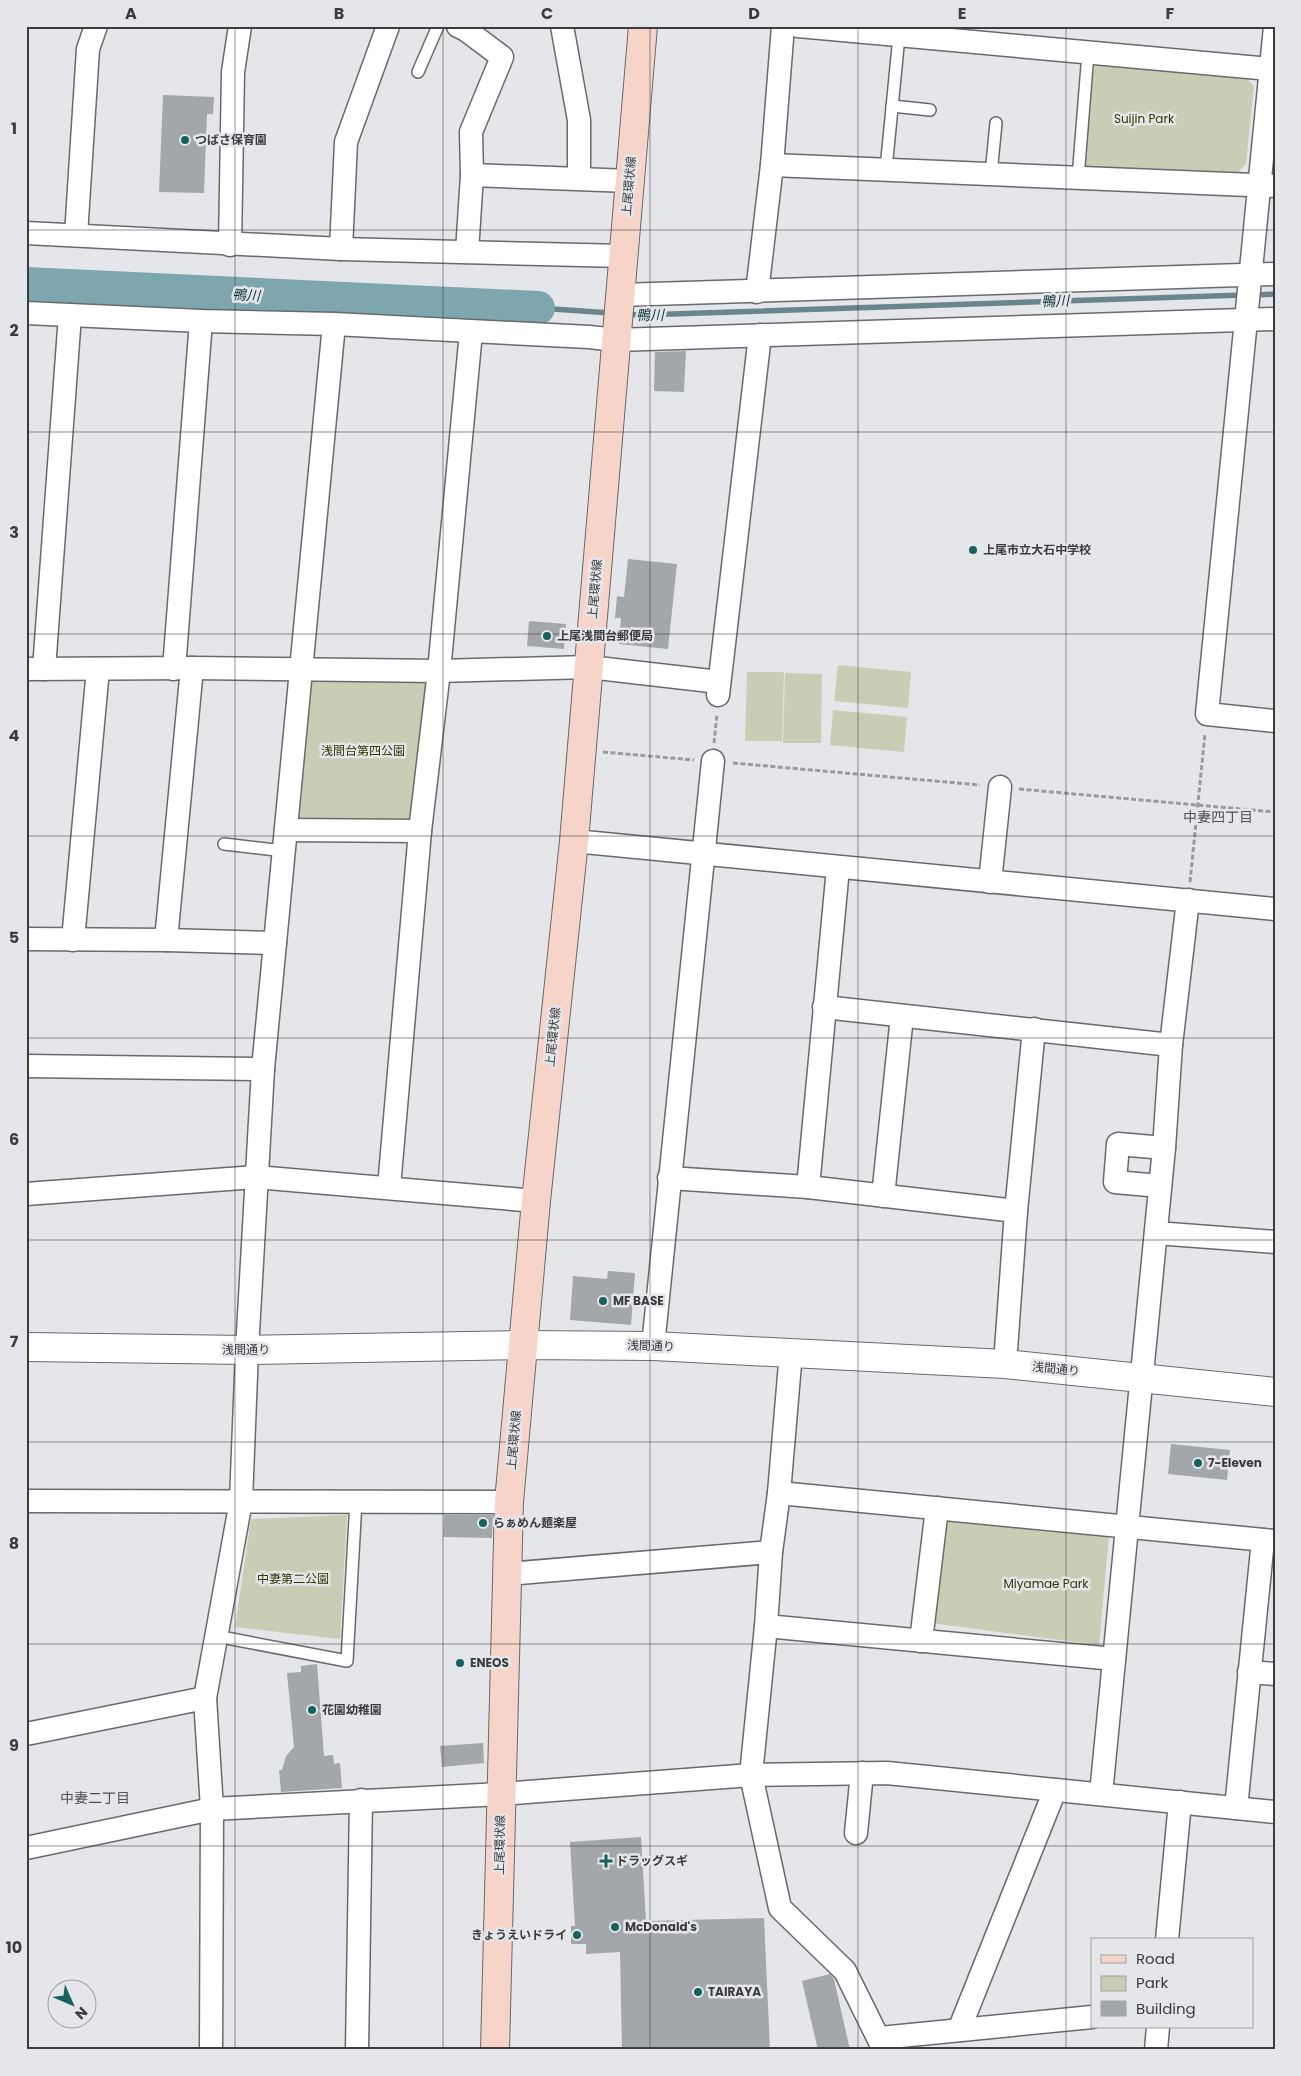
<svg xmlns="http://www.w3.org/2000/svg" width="1301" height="2076" font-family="Poppins,'Noto Sans JP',sans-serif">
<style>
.green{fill:#c8ceb3}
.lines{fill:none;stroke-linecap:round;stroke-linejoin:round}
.stream{stroke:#6a868d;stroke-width:5.5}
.river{stroke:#7ea6af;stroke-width:34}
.building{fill:#a4a7aa}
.service-casing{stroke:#686a6d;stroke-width:14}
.minor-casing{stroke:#686a6d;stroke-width:25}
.tertiary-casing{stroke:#686a6d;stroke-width:30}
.secondary-casing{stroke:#686a6d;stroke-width:30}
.path{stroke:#999b9e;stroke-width:3;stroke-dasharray:5 2.5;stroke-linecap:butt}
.service{stroke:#fff;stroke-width:11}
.minor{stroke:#fff;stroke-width:22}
.tertiary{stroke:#fff;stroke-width:28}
.secondary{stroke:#f6d4c8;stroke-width:28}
.grid{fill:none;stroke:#3b3c3e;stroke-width:1;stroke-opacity:0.55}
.poi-dot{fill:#16635d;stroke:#e4e6ea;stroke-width:2}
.labels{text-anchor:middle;stroke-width:5;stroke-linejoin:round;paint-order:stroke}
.park-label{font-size:12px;fill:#323a01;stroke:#e4e6ea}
.poi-label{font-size:12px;font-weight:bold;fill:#3b3c3e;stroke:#e4e6ea;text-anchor:start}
.street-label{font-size:12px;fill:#3b3c3e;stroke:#e4e6ea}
.water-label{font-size:14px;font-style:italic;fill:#0e363e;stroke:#e4e6ea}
.neighbourhood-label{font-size:14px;fill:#4f5154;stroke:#e4e6ea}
.neatline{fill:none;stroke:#3b3c3e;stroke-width:2}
.grid-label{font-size:16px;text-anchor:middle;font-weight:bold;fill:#3b3c3e}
</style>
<rect width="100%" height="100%" fill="#e4e6ea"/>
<g class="green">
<path d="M1098,63L1247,78L1254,86L1246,164L1238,172L1089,168L1084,163L1093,68Z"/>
<path d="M838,665L911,672L908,708L834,701Z"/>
<path d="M747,672H784L782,741H745Z"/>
<path d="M785,673L822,674L821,743H783Z"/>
<path d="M309,675L430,677L417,826L298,825Z"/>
<path d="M833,710L907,717L904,752L830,745Z"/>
<path d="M347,1515L340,1639L235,1627L251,1519Z"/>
<path d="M943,1521L1109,1536L1099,1645L931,1623Z"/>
</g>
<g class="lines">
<g class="stream">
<path d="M1254,295L1275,294"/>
<path d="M538,308L611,313"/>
<path d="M625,314L641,315L1243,295"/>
</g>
<path class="river" d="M26,284L538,308"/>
</g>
<g class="building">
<path d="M163,95L214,97L213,114H207L204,193L159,192Z"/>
<path d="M686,351L684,392L654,391L655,352Z"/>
<path d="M628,559L677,564L668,649L619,644L621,618H615L617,596L624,597Z"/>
<path d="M529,621L566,624L564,649L527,646Z"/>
<path d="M608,1271L635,1273L631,1325L570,1320L573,1276L607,1279Z"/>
<path d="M1171,1444L1230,1450L1227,1480L1168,1474Z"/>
<path d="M444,1515H493L492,1538L443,1537Z"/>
<path d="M317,1664L324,1756L333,1755L334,1764L340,1763L342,1788L281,1792L279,1770H282L286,1756L294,1747L287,1673L301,1672V1666Z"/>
<path d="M483,1743L484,1763L442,1767L440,1746Z"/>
<path d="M641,1837L646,1921L764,1918L770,2050H622L620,1952L586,1954V1944H571V1926H575L570,1842Z"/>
<path d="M830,1974L834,1979L850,2050H818L802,1981Z"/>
</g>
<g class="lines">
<defs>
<g id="service">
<path d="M418,72L438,26"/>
<path d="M892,106L930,110"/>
<path d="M886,169L899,36"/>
<path d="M991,174L996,123"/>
<path d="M1078,178L1088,53"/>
<path d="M224,844L284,851"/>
<path d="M216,1636L347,1661L356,1501"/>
</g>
<g id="minor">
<path d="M458,26L466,30L502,57L471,132L472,175L467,252"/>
<path d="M562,26L579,120V178"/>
<path d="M798,26L1270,69"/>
<path d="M1275,27L1207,714L1275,721"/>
<path d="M772,165L1275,186"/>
<path d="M472,175L630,181"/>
<path d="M26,233L341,249L624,256"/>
<path d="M76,235L88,49L96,26"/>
<path d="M230,245L233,72L240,26"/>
<path d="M341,249L346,142L388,26"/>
<path d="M757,292L772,165L783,26"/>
<path d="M620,295L1275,274"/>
<path d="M26,313L201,321L334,324L589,337L616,340L1275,319"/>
<path d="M26,669L192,668L439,671L589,667L719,682"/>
<path d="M44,669L70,315"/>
<path d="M174,669L201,321"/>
<path d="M718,695L760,335"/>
<path d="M286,830L420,831"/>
<path d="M574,841L1275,909"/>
<path d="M990,882L1000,787"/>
<path d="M26,939L166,940L275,943"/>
<path d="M73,940L98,669"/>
<path d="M166,940L192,668"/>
<path d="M824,1007L1171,1045"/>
<path d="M26,1066L263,1069"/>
<path d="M669,1178L808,1187L1016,1211"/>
<path d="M1160,1186L1115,1182L1118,1144L1164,1148"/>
<path d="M389,1187L420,831L439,671L471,332"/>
<path d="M808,1187L838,868"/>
<path d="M26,1194L256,1177L536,1201"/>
<path d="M883,1196L902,1016"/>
<path d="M1156,1233L1275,1242"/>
<path d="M653,1346L713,761"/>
<path d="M791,1352L779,1493L771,1552L766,1626L751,1775L780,1908L845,1971L884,2050"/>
<path d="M1005,1364L1016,1211L1034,1029"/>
<path d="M779,1493L1275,1541"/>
<path d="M26,1501L509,1502"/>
<path d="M507,1574L771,1552"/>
<path d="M766,1626L1114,1659"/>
<path d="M921,1641L937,1508"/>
<path d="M1249,1672L1275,1674"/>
<path d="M26,1734L205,1698"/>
<path d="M1101,1794L1164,1148L1171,1045L1188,900"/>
<path d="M1236,1808L1263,1540"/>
<path d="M856,1833L862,1773"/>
<path d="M26,1848L212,1809L501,1794L751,1775L887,1773L1275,1812"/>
<path d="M1167,1940L1180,1802"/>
<path d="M959,2030L1055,1790"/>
<path d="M880,2038L1092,2017"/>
<path d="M211,2050L212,1809L205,1698L241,1501L247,1350L263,1069L334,324"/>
<path d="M357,2050L361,1800"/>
<path d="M1156,2050L1158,2027"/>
</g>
<path id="tertiary" d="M26,1347L247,1350L523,1345L653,1346L1005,1364L1275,1392"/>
<path id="secondary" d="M495,2050L509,1502L536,1201L574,841L643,26"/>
</defs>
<use href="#service" class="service-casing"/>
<use href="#minor" class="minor-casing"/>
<use href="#tertiary" class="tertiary-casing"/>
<use href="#secondary" class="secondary-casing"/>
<g class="path">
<path d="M714,743L717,714"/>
<path d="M603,752L694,760"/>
<path d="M733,763L980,785"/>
<path d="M1019,789L1275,812"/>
<path d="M1190,882L1205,734"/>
</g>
<use href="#service" class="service"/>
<use href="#minor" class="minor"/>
<use href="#tertiary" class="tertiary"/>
<use href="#secondary" class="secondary"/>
</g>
<path class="grid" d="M235,26V2050M443,26V2050M650,26V2050M858,26V2050M1066,26V2050M26,230H1275M26,432H1275M26,634H1275M26,836H1275M26,1038H1275M26,1240H1275M26,1442H1275M26,1644H1275M26,1846H1275"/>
<g class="poi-dot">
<circle cx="185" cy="140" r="5"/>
<circle cx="973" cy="550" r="5"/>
<circle cx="547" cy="636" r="5"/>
<circle cx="603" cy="1301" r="5"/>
<circle cx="1198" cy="1463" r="5"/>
<circle cx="483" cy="1523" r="5"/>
<circle cx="460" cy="1663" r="5"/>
<circle cx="312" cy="1710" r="5"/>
<path d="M603.5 1853.5h5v5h5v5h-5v5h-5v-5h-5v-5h5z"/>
<circle cx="615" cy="1927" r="5"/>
<circle cx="577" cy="1935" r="5"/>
<circle cx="698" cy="1992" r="5"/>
</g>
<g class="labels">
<g class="park-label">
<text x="1144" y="123">Suijin Park</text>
<text x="363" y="755">浅間台第四公園</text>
<text x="293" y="1583">中妻第二公園</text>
<text x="1046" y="1588">Miyamae Park</text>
</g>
<g class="poi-label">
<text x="195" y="144">つばさ保育園</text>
<text x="983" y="554">上尾市立大石中学校</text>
<text x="557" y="640">上尾浅間台郵便局</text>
<text x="613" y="1305">MF BASE</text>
<text x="1208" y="1467">7-Eleven</text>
<text x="493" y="1527">らぁめん麺楽屋</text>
<text x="470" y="1667">ENEOS</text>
<text x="322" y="1714">花園幼稚園</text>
<text x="616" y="1865">ドラッグスギ</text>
<text x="625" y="1931">McDonald's</text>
<text x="567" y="1939" text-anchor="end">きょうえいドライ</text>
<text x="708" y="1996">TAIRAYA</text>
</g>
<g class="street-label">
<text transform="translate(629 186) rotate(-85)" y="4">上尾環状線</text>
<text transform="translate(595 589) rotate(-85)" y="4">上尾環状線</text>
<text transform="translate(553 1037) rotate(-84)" y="4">上尾環状線</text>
<text transform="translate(651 1346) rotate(2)" y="4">浅間通り</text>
<text x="246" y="1354">浅間通り</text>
<text transform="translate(1056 1369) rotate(6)" y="4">浅間通り</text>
<text transform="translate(514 1440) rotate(-85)" y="4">上尾環状線</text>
<text transform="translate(500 1845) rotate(-89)" y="4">上尾環状線</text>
</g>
<g class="water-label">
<text transform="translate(246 295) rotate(3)" y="5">鴨川</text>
<text transform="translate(1055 301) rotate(-2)" y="5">鴨川</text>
<text transform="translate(650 315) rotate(-1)" y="5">鴨川</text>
</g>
<g class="neighbourhood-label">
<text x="1218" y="822">中妻四丁目</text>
<text x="95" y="1803">中妻二丁目</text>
</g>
</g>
<rect width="1301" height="2076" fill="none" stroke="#e4e6ea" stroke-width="55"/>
<rect x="1091" y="1938" width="162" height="90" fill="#e4e6ea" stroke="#a0a2a5"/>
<rect x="1101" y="1955" width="25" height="8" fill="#f6d4c8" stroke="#a0a2a5"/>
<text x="1136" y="1964" font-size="15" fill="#3b3c3e">Road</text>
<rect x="1101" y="1976" width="25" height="15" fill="#c8ceb3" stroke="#a0a2a5"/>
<text x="1136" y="1988" font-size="15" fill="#3b3c3e">Park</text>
<rect x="1101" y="2001" width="25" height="15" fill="#a4a7aa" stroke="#a0a2a5"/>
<text x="1136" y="2014" font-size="15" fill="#3b3c3e">Building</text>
<g transform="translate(72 2004) rotate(135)"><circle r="24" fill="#e4e6ea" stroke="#a0a2a5"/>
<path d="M0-4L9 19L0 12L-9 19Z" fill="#16635d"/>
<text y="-8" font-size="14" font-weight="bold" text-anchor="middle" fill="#3b3c3e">N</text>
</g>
<rect x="28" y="28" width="1246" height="2020" class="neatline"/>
<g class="grid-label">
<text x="131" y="19">A</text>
<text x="339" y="19">B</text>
<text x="547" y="19">C</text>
<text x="754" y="19">D</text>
<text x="962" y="19">E</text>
<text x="1170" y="19">F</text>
<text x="14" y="134">1</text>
<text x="14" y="336">2</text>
<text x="14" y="538">3</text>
<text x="14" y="741">4</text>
<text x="14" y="943">5</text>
<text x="14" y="1145">6</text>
<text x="14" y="1347">7</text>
<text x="14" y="1549">8</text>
<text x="14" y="1751">9</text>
<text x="14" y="1953">10</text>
</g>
</svg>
